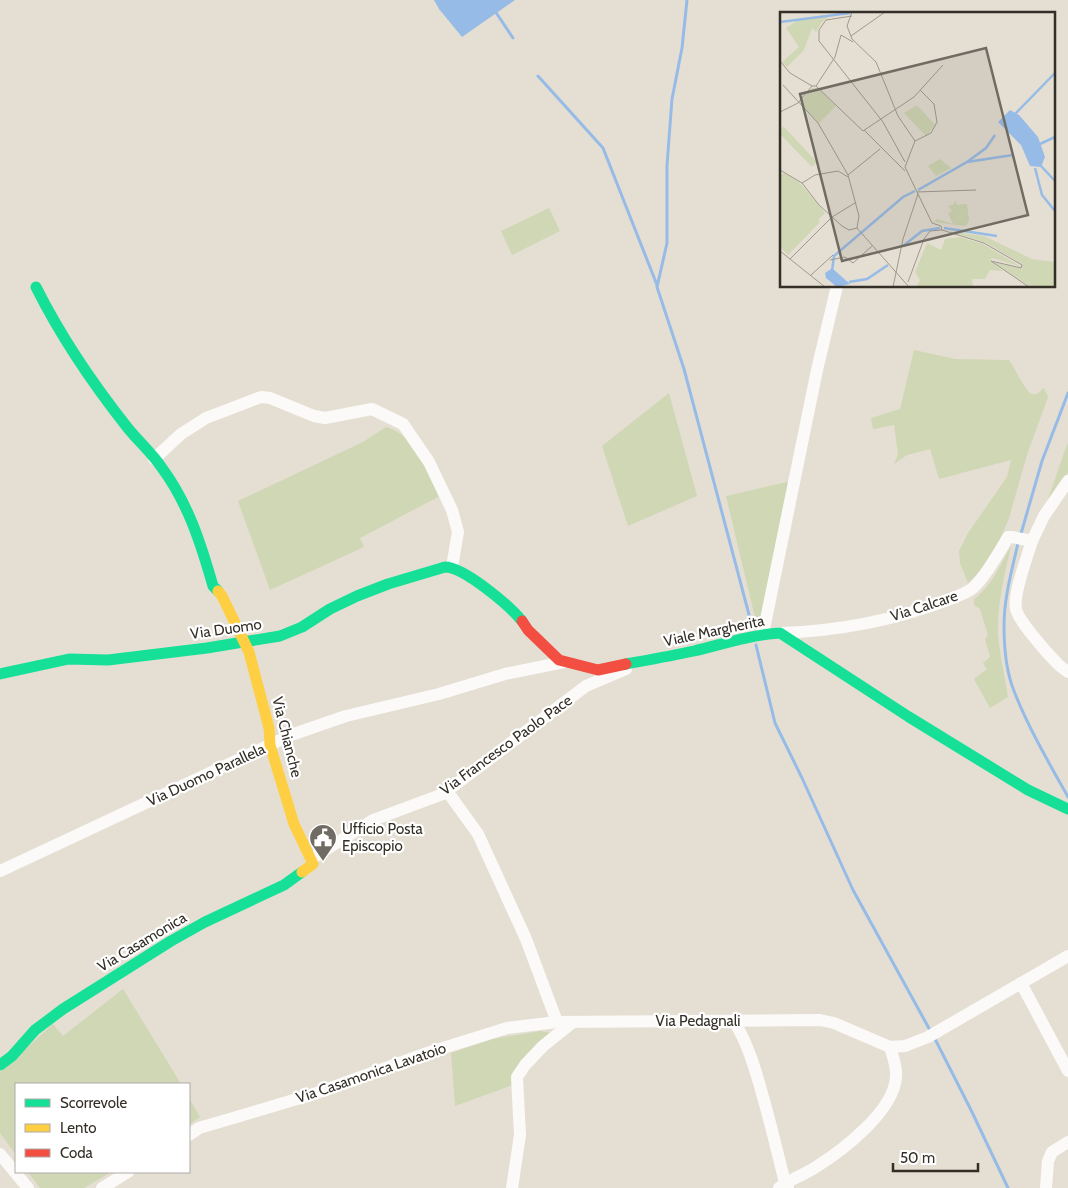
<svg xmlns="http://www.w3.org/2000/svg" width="1068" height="1188" font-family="Cabin,sans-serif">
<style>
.green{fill:#d0d7b4}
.water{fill:#97bbe7}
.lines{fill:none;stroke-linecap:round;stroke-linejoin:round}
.stream{stroke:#97bbe7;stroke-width:3}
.street{stroke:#fbfaf8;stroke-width:12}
.fast{stroke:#16e098;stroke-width:11}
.slow{stroke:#ffcf43;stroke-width:11}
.jam{stroke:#f24e42;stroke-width:11}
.labels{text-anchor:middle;stroke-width:4.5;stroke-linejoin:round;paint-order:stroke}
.street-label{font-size:15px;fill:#332e26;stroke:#fff}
.poi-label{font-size:15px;fill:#332e26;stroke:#fff;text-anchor:start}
.inset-river{fill:none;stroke:#97bbe7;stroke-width:2.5}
.inset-road{fill:none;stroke:#9e988e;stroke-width:1}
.view{fill:#716c63;fill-opacity:0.15;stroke:#716c63;stroke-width:2.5}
.inset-edge{fill:none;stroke:#332e26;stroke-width:2.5}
</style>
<rect width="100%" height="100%" fill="#e5dfd3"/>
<g class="green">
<path d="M549,208L560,231L512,255L501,231Z"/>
<path d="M914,350L955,359L1009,360C1017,371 1021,384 1031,394H1037L1044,388L1048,397L1027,455L1009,518L1000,540L979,572L968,583L960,563L959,551L968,533L1007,477L1011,460L939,479L930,449L907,455L894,464L898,454L894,425L873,429L871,418L900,409Z"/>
<path d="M669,393L697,496L628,526L602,446Z"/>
<path d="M386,427C418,436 427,469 440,496L360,538L364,547L270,590L238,501L363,442Z"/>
<path d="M1068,443V472L1046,505L1065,450Z"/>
<path d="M791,481L762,622L757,626L726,496Z"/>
<path d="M1011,546C1004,576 997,605 998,635C1000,656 1005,677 1008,697L990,708L974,679L987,669L983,663L990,657L985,639L988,635L980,609L974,605V599C991,587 1001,564 1011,546Z"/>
<path d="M123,989L181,1084H16V1155L0,1133V1072L53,1024L63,1036Z"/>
<path d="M540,1031L551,1033L513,1085L455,1106L451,1053L493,1039Z"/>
<path d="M189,1098L200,1117L189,1125Z"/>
<path d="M28,1172H111L84,1188H40Z"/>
</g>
<path class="water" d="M434,0H515L462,37L439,9Z"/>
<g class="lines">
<g class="stream">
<path d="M687,0L682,48L672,99L667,165V243L657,287L684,369L752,626"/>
<path d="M495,11L513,38"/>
<path d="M538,76L603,148L657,285"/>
<path d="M1020,537L1042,461L1068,393"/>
<path d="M1018,543C1012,570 1004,597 1004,626C1004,647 1006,671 1014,691C1028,727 1049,763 1068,797"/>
<path d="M756,645L775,723L802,778L853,890L931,1032"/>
<path d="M934,1037L971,1110L1008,1188"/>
</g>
<g class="street">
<path d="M154,459L181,434L206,418L261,397L270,398L314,416L325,418L372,409L403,424L429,462L452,510L458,532L452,567"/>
<path d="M1032,541C1027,558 1013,593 1016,609C1018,620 1047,653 1056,662C1059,666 1064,669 1068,672"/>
<path d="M780,633C836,631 892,621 945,601C954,597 966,594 973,588C986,576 999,553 1008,537H1012L1032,541L1044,516L1068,481"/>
<path d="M763,634L817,370L837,286"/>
<path d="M447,791L478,834L526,939L557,1022L820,1020L834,1023L890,1047L905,1046L928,1037L1068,956"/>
<path d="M311,859L373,820L443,794L586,686L626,669"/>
<path d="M0,871L291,735L346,716L439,694L505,674L564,662"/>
<path d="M1021,983L1068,1071"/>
<path d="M734,1021C748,1044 756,1071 763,1097C771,1125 778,1154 785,1183L788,1188"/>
<path d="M189,1135L199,1128L314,1094L427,1053L507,1028L557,1022"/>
<path d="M0,1154L28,1188"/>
<path d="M102,1188L128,1172"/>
<path d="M512,1188L520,1135L517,1077L525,1065L543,1046L573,1022"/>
<path d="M779,1188C790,1179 804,1175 816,1167C843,1150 894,1111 896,1077C897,1067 893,1057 890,1047"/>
<path d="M1046,1188L1048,1161L1052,1152L1068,1142"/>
</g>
<g class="fast">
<path d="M36,287C61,337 93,384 127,427C138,441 152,453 162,468C188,503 201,544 213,586L218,591"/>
<path d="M626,664C648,660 671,656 694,651C723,644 750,635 780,633L909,717L1028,790L1068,809"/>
<path d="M0,674L69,659L108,660L207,648L280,636L302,627L330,609L357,596L388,584L445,567C464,567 510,606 522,621"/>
<path d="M0,1065L12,1056L35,1030L63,1009L171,941L205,922L284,885L302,872"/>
</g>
<path class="slow" d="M218,591L222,596L249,652L269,728L270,745L294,824L313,864L302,872"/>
<path class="jam" d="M522,621L528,630L559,660L598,670L626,664"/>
</g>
<defs>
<symbol id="civic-pin" viewBox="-11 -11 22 30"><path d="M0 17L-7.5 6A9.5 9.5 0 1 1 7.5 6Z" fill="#716c63" stroke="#fff"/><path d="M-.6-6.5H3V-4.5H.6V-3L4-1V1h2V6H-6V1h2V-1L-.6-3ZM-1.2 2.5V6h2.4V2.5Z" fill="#fff"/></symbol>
</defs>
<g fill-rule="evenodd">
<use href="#civic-pin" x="307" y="822" width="32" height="43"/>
</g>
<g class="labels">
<g class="street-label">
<text transform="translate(924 606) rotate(-18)" y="5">Via Calcare</text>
<text transform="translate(226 629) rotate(-8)" y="5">Via Duomo</text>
<text transform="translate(714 631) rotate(-12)" y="5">Viale Margherita</text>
<text transform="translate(287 737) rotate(76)" y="5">Via Chianche</text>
<text transform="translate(506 745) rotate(-36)" y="5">Via Francesco Paolo Pace</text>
<text transform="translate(206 775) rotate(-25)" y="5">Via Duomo Parallela</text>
<text transform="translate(142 942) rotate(-31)" y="5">Via Casamonica</text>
<text x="698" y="1026">Via Pedagnali</text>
<text transform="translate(371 1073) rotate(-19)" y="5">Via Casamonica Lavatoio</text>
</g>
<g class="poi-label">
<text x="342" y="834">Ufficio Posta<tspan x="342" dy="17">Episcopio</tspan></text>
</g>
</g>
<g transform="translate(780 12)">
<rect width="275" height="275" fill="#e5dfd3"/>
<path d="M43,3H51L42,10L36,20L32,16L24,38L7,55L2,50L19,35L6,16L18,8ZM32,76H37L56,94L39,111L20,91ZM137,93L155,113L146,124L124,101ZM3,114L37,150L32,155L0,122ZM160,147L171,156L156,164L148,154ZM4,161L20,171L45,201L38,208L40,210L8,243L0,235V163ZM175,188L177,193L187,192L189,208L186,214L153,210L157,207L173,212L168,201L172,199L168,194L174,192ZM168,219L204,224L252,247L275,250V275H251L213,250L242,257V252L205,230ZM180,225L203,232L242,255L212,246L210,249L223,259L210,258L205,267H192L193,275L137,274L140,268L135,260L147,231L161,238L165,227Z" fill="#d0d7b4"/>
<path d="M230,98L239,103L258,125L265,145L261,155L250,154L241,133L218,110ZM51,257H53L70,272L57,275L46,266L45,261Z" fill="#97bbe7"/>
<path class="inset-river" d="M0,10L70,1M235,102L275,61M260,132L275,125M187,150L206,136L215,123M261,154L275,169M255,156L262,183L275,199M138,178L187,150L233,143M164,216L217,224M123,234L142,219L160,216M52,259L54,244L123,185L135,179M69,270L87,267L108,253"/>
<path class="inset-road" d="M72,0L67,14L72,27L96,50L118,104L135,129L125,155L138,182L123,227L113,275M72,4L46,8L39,18V29L103,110L125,150M71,24L105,0M0,49L10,61L32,74M3,73L38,111L68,163M36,74L83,119L134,85L163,53M0,100L18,91L32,74H36L55,45L61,23L73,30M84,118L125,159M135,129L151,121L157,110L154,92L140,78M100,137L68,163L79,204L77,216L129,275M0,158L22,171L39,193L62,214L69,218L77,216M22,171L35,163L58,159L68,165M137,180L196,178M138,182L152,211L161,214L162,218L204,231L242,253L241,256L211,249L249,275M0,239L45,275M10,247L52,205L75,191M50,248L65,245L73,251L92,234M31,263L53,243M128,270L144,227L150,219L162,218"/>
<path class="view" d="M206,36L248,203L62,249L20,82Z"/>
<rect width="275" height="275" class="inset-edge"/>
</g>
<rect x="15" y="1083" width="175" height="90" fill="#ffffff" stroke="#adaba8"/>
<rect x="25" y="1099" width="25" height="8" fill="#16e098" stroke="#adaba8"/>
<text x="60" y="1108" font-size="15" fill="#332e26">Scorrevole</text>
<rect x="25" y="1124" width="25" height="8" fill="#ffcf43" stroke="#adaba8"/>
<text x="60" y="1133" font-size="15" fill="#332e26">Lento</text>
<rect x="25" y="1149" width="25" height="8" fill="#f24e42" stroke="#adaba8"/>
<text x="60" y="1158" font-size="15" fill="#332e26">Coda</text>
<path d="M893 1163v8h85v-8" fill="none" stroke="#332e26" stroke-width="2.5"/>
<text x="900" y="1163" font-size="15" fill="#332e26" stroke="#ffffff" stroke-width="4" paint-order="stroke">50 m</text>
</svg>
